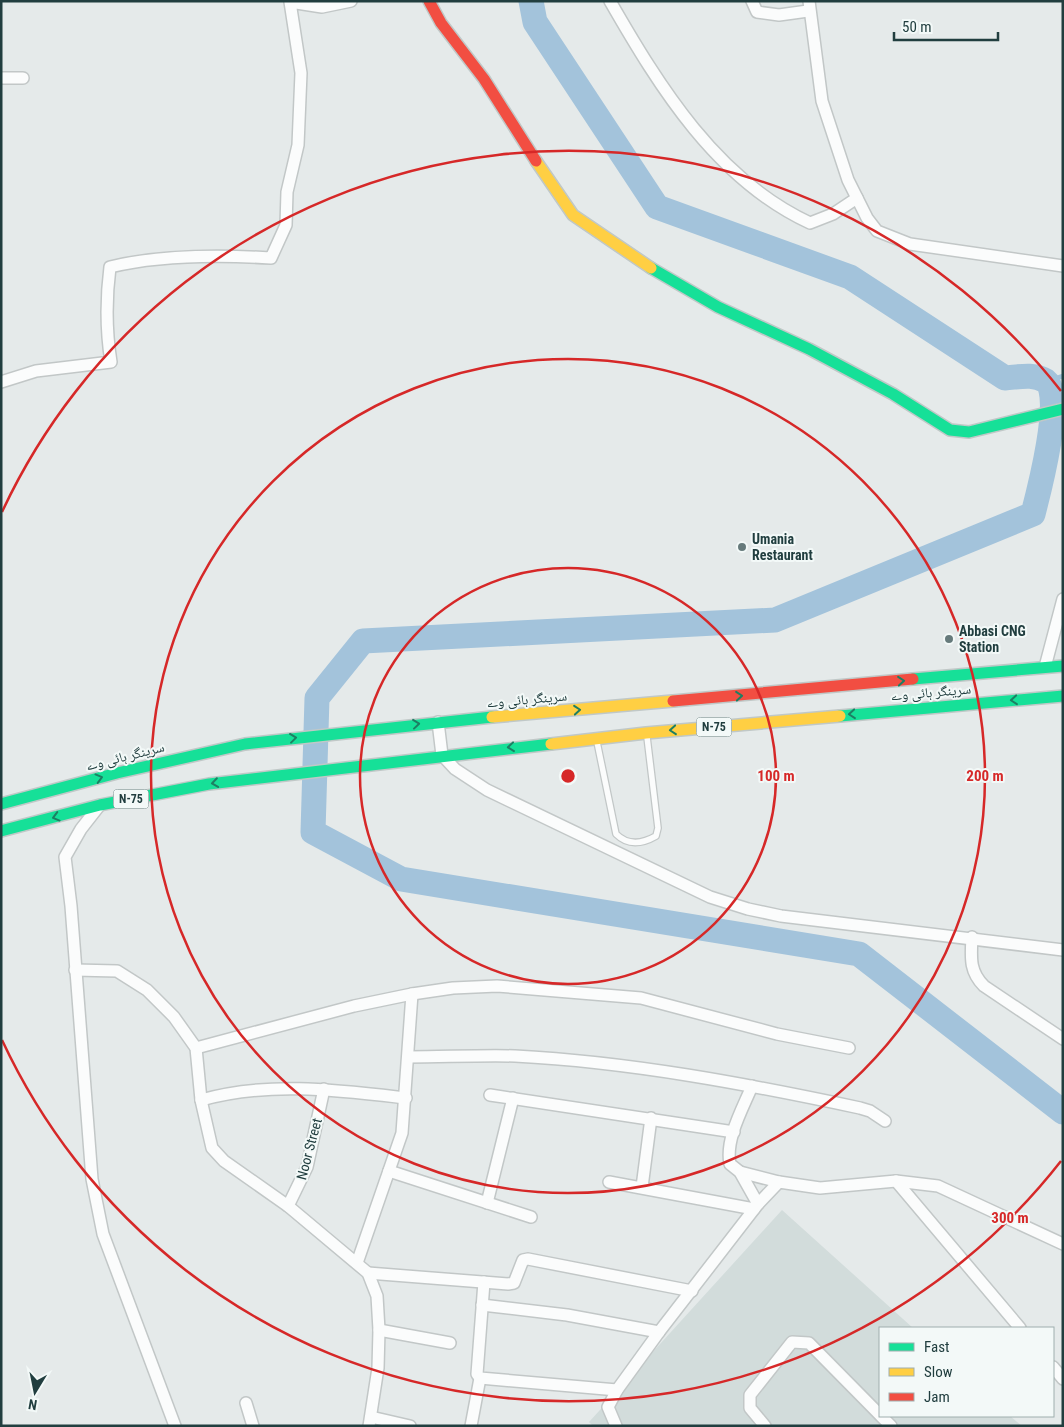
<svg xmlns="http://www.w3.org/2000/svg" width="1064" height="1427" font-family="'Roboto Condensed','Noto Naskh Arabic',sans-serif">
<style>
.built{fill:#d2dcdb}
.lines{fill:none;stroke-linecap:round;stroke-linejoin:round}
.stream{stroke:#a3c3db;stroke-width:4.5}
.river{stroke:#a3c3db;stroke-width:25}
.lane-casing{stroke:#c2c7c7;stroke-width:8}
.street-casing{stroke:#c2c7c7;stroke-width:14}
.fast-casing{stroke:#c0c8c7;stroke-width:14}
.slow-casing{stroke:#c0c8c7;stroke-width:14}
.jam-casing{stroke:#c0c8c7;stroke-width:14}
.lane{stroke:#fbfcfc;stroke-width:5.5}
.street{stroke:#fbfcfc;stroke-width:11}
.fast{stroke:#16e098;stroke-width:11}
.slow{stroke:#ffcf43;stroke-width:11}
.jam{stroke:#f24e42;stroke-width:11}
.oneway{stroke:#1d7f63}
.ring{fill:none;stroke:#d62828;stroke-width:2.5}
.poi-dot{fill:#667a7b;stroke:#f3f9f8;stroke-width:2}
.labels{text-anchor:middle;stroke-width:4;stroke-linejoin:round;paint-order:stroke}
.shield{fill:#f3f9f8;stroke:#607676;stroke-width:1}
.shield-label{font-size:12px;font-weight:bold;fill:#213e3f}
.poi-label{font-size:14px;font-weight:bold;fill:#213e3f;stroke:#f3f9f8;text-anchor:start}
.street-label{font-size:14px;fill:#213e3f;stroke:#f3f9f8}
.centre{fill:#d62828;stroke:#f3f9f8;stroke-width:2.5}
.ring-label{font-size:15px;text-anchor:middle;font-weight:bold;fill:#d62828;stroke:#f3f9f8;stroke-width:4;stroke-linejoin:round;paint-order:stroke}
</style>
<rect width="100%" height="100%" fill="#e5eaea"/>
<path class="built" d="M782,1210L913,1328H880V1416H1010L1022,1426H593L589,1422Z"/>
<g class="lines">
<path class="stream" d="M1048,381L1063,376"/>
<path class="river" d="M531,1L535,22L657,207L850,277L1005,378C1019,377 1033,373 1046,381C1064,395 1039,491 1033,514L775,620L363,641L317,698L313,832L401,879L859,954L1063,1112"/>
<defs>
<path id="lane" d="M597,742L616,834C628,846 642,844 656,836L658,828L647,737"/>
<g id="street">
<path d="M610,1C660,88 717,180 810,223L833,214L857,198"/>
<path d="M752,1L757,12L779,15L808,11"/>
<path d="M809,1L822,101L848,180L867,218L877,231L910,244L1063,266"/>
<path d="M1,78H23"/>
<path d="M1,382L36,371L111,362C106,331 106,298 110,267C159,255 221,255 271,258L286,225L287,192L298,145L301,73L290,2L322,7L351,1"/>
<path d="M1045,667L1063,599"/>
<path d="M438,722L442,755L455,769L487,790L710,897L748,909L781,916L1063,950"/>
<path d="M99,806L81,829L65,857L71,906L92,1179L103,1234L175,1426"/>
<path d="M972,937C971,957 969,971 984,986L1063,1039"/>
<path d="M75,970L117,971L147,990L174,1017L196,1048L201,1100L212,1148L224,1161L288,1206L368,1273L377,1296L379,1330L378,1368L369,1426"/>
<path d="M196,1048L354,1006L412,994L453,988L497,986L641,998L777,1034L849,1048"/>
<path d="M409,1057C444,1057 480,1055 515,1056C631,1062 747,1084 860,1108L870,1111L885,1121"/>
<path d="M490,1095L734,1132"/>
<path d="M201,1100C268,1081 337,1090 406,1098"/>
<path d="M389,1171L531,1217"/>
<path d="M740,1172L779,1182"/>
<path d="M896,1181L1020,1328"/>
<path d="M609,1182L754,1209"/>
<path d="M642,1187L651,1118"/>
<path d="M487,1203L513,1098"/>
<path d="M758,1204L779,1182L820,1188L896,1181L938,1186L1063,1244"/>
<path d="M288,1206L307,1167L324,1089"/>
<path d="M357,1263L402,1133L412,994"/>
<path d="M368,1273L508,1284L514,1283L523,1260L528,1259L692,1291"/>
<path d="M484,1282L477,1374L480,1378L617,1390"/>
<path d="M482,1305L567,1315L659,1332"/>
<path d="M379,1330L450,1343"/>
<path d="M1053,1367L1063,1379"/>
<path d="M246,1403L253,1426"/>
<path d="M881,1416L891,1426"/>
<path d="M371,1417L410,1426"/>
<path d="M471,1426L480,1378"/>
<path d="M616,1426L608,1407L617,1390L659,1332L758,1204L740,1172L730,1164C725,1139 743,1108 752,1086"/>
<path d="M765,1426L750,1408V1395L792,1342L809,1343L880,1415"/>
</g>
<g id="fast">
<path d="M651,268L718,307L809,349L893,394L950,430L969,432L1063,409"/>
<path d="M913,679L1063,666"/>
<path d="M840,716L1063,696"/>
<path d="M1,804L117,773L245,744L492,717"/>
<path d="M1,831L100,805L209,784L551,744"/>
</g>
<g id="slow">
<path d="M536,161L573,215L651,268"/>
<path d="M492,717L673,701"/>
<path d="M551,744L646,733L840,716"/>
</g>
<g id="jam">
<path d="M429,1L441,23L484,79L536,161"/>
<path d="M673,701L913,679"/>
</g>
</defs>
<use href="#lane" class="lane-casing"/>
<use href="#street" class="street-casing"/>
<use href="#fast" class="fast-casing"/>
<use href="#slow" class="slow-casing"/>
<use href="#jam" class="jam-casing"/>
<use href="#lane" class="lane"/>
<use href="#street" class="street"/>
<use href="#fast" class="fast"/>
<use href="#slow" class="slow"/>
<use href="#jam" class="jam"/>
</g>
<defs><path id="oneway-chevron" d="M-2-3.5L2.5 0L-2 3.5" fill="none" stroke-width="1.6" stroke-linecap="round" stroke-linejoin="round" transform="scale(1.25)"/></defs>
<g class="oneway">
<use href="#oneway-chevron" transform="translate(901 681) rotate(-5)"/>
<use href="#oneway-chevron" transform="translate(739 696) rotate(-5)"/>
<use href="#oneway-chevron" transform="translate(1014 700) rotate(175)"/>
<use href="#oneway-chevron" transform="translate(577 710) rotate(-5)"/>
<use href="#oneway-chevron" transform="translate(852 714) rotate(175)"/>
<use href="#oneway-chevron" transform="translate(416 724) rotate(-6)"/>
<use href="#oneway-chevron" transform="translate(673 730) rotate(175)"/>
<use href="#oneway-chevron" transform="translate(293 738) rotate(-7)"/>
<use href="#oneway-chevron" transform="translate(511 747) rotate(174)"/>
<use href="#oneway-chevron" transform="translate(99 778) rotate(-15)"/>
<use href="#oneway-chevron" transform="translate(215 783) rotate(172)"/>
<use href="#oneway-chevron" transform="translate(56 817) rotate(165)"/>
</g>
<g class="ring">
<circle cx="568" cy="776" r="208"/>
<circle cx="568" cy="776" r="417"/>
<path d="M1061 1161A625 625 0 0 1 2 1040M2 512A625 625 0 0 1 1061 391"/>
</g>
<g class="poi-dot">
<circle cx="742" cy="547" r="5"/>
<circle cx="949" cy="639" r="5"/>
</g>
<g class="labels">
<g class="shield">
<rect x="696.5" y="717.5" width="35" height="19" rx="4"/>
<rect x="113.5" y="789.5" width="35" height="19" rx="4"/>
</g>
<g class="shield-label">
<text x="714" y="731">N-75</text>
<text x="131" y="803">N-75</text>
</g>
<g class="poi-label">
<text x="752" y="544">Umania<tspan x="752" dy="16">Restaurant</tspan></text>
<text x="959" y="636">Abbasi CNG<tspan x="959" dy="16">Station</tspan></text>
</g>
<g class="street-label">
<text transform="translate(931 692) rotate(-5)" y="5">سرینگر ہائی وے</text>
<text transform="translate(527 699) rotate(-5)" y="5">سرینگر ہائی وے</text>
<text transform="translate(125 756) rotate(-14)" y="5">سرینگر ہائی وے</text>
<text transform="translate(309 1149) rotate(-75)" y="5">Noor Street</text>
</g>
</g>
<circle cx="568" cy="776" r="8" class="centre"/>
<g class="ring-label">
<text x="776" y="781">100 m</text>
<text x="985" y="781">200 m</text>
<text x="1010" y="1223">300 m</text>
</g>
<rect width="1064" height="1427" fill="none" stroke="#213e3f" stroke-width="5"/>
<rect x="879" y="1327" width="175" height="90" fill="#f3f9f8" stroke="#9faeae"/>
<rect x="889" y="1343" width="25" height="8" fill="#16e098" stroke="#9faeae"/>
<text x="924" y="1352" font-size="15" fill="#213e3f">Fast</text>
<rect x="889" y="1368" width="25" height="8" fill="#ffcf43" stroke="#9faeae"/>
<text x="924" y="1377" font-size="15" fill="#213e3f">Slow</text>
<rect x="889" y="1393" width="25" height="8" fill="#f24e42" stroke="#9faeae"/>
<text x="924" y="1402" font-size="15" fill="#213e3f">Jam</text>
<g transform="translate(35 1392) rotate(190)" stroke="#f3f9f8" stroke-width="4" paint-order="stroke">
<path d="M0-4L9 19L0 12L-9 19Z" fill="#213e3f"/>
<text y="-8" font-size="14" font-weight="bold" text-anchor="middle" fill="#213e3f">N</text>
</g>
<path d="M894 32v8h104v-8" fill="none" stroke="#213e3f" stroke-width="2.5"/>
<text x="902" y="32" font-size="15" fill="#213e3f" stroke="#f3f9f8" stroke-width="4" paint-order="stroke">50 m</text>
</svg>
